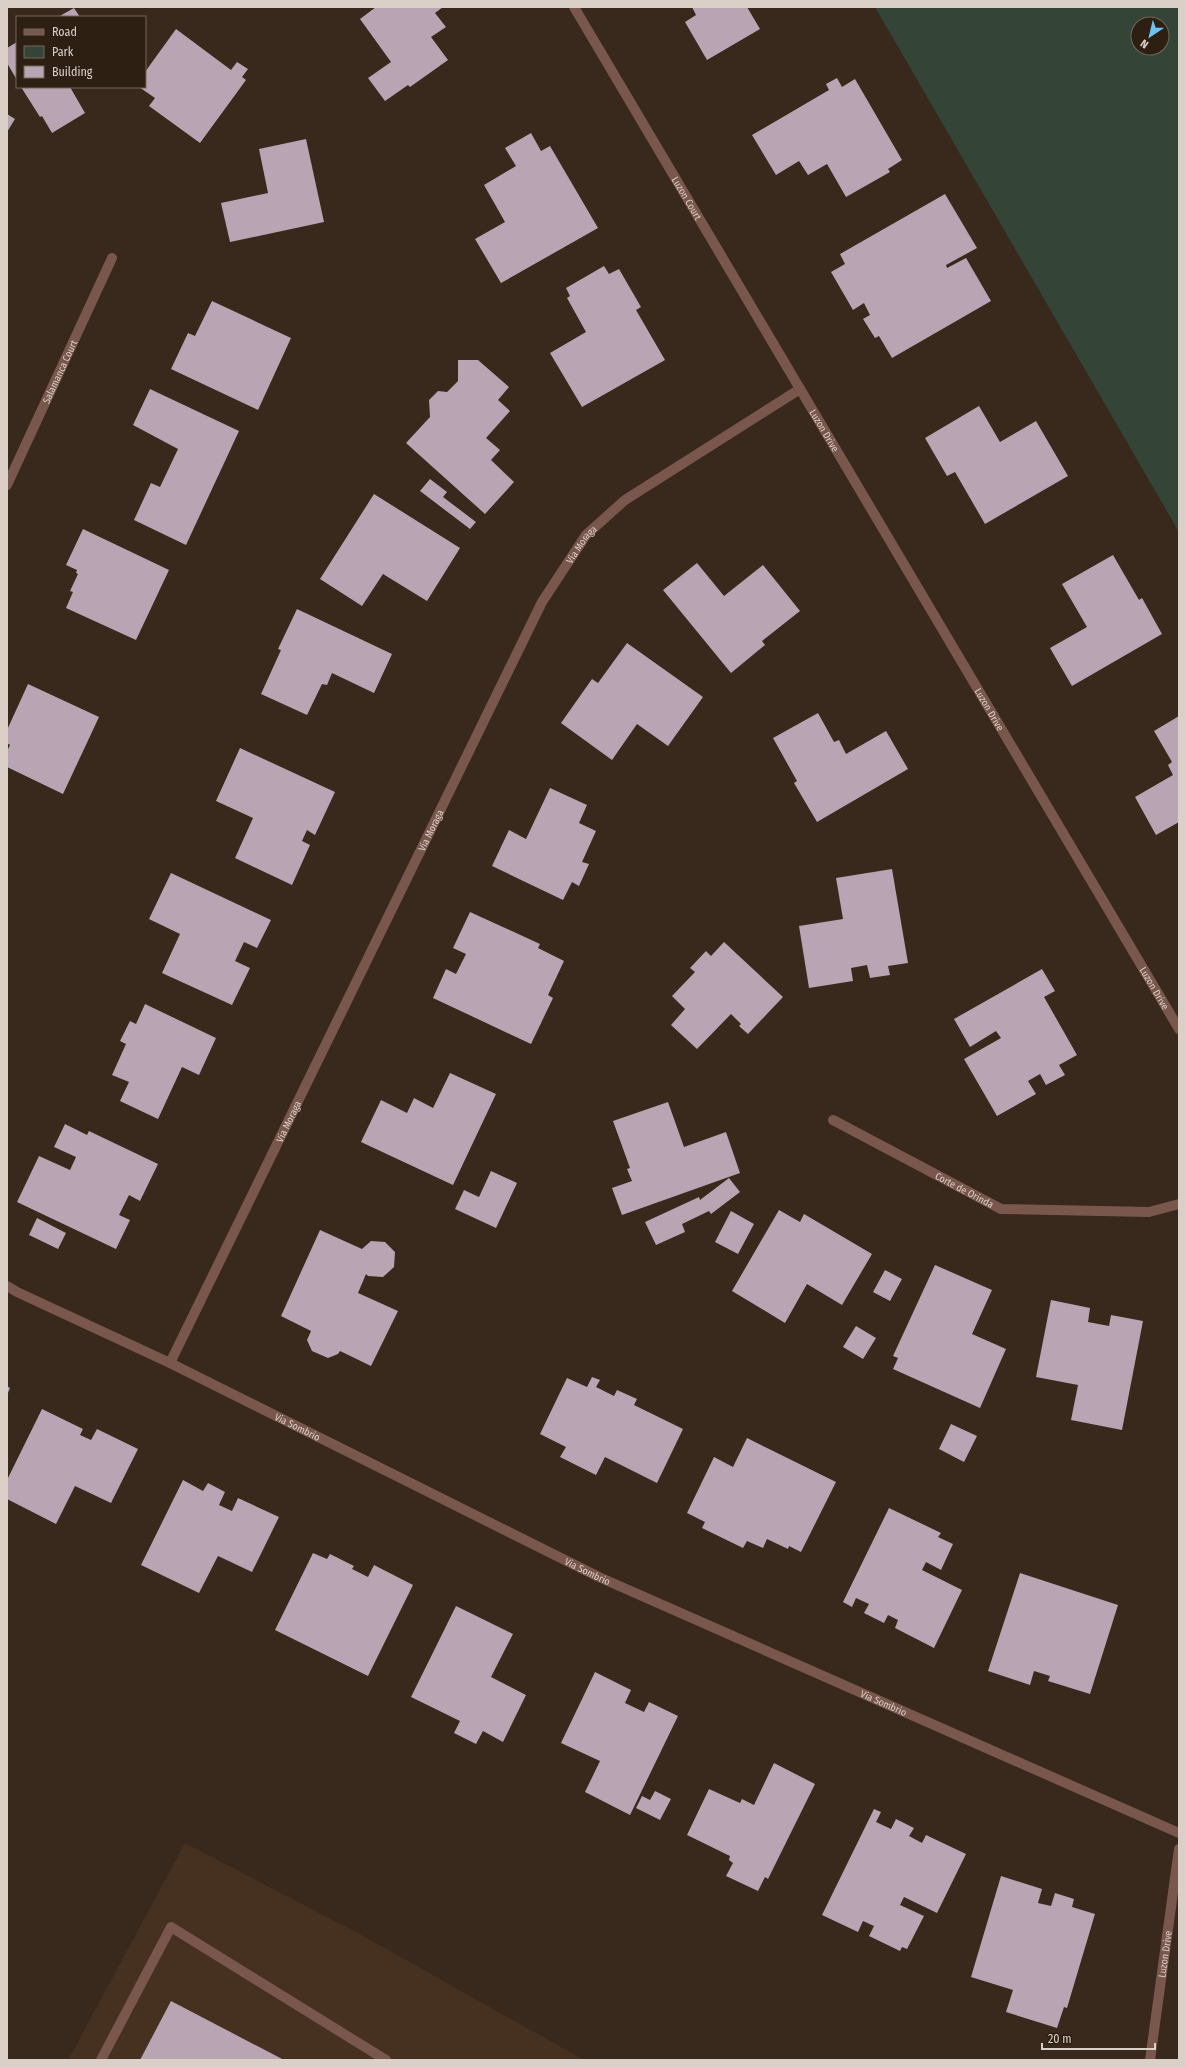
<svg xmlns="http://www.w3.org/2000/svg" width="1186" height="2067" font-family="'Fira Sans Condensed',sans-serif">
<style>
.built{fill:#463120}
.green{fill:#344436;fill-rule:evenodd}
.building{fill:#b8a4b3}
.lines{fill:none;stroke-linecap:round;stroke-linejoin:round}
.service{stroke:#79574d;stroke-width:10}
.minor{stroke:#79574d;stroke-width:10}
.labels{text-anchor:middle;stroke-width:4;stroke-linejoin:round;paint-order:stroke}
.street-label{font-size:10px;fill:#dad0c8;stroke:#2e1f13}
</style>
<rect width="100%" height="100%" fill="#38291c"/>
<path class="built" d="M185,1843L367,1938L584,2060H68Z"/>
<path class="green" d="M875,7H1179V532ZM1138,24H1162V48H1138Z"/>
<g class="building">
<path d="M376,7H443L435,13L446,27L431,37L448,60L410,87L408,85L385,101L368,78L391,62L360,19Z"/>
<path d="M692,7H747L760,29L707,60L685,22L696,15Z"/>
<path d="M74,8L80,17H58Z"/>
<path d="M176,29L231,70L237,62L248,69L242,77L246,80L200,143L149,106L155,98L139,87H145V72Z"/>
<path d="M17,42V80L7,63V48Z"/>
<path d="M837,78L842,87L855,79L902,160L888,169L890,172L846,197L827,164L808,175L799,161L776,175L752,135L829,90L826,84Z"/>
<path d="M21,87H70L85,113L52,133L42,116L40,117Z"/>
<path d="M7,114L15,119L7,132Z"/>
<path d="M531,133L541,151L550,146L598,228L501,283L475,239L505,222L484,185L516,166L505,148Z"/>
<path d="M306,139L324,222L230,242L221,203L268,193L259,149Z"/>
<path d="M945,194L977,248L946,265L947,268L966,258L991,301L892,358L879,336L875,338L863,319L870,315L864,303L853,310L831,272L845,264L840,254Z"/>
<path d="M604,266L609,274L619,269L641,307L636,310L665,360L582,407L550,353L586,332L567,298L570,296L566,288Z"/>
<path d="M212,301L291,338L258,410L171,369L188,333L195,336Z"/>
<path d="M458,360H478L509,387L498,400L510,411L486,438L500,450L491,460L514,482L485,514L406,443L430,417L429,400L438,391L447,392L458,381Z"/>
<path d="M150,389L239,431L186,545L134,520L151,483L160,487L178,449L133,425Z"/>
<path d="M979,406L1000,442L1036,421L1068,476L985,524L955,472L947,476L925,438Z"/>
<path d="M430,479L447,492L443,497L476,522L470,529L420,491Z"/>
<path d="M374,494L460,548L427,601L383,574L362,606L320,579Z"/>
<path d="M83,529L169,570L136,640L66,608L73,592L70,591L78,574L76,573L77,570L66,565Z"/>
<path d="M1113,555L1139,600L1142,598L1162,634L1072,686L1050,648L1087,627L1062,584Z"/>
<path d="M697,563L724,596L763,565L800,611L762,641L765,645L731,673L663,590Z"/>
<path d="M297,609L392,654L374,693L332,673L327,685L322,684L307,715L261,694L281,650L278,649Z"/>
<path d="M627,643L703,697L668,746L637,724L612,760L561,723L592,679L598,683Z"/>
<path d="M28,684L99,717L63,794L7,767V751L10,745L7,743V730Z"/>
<path d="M818,713L834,742L839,740L846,754L886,731L908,769L817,822L794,783L797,781L773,738Z"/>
<path d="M1179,716V822L1156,835L1135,797L1173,775L1168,765L1172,762L1154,731Z"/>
<path d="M240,748L335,792L315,835L307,830L302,841L310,845L292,885L235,858L253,818L216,801Z"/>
<path d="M550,788L587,805L579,823L596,831L582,862L589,864L579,886L572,882L563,900L492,866L509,830L526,839Z"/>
<path d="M892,869L908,963L888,966L890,975L870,978L867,965L851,968L853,981L809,988L799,926L843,919L836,878Z"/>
<path d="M171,873L271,920L257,948L244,942L235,961L250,968L232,1005L162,973L180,934L149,919Z"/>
<path d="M470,912L540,944L538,948L564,961L548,995L553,998L531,1044L433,998L446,969L456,974L466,954L453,948Z"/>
<path d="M724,942L783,997L748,1034L739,1026L741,1024L731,1014L697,1049L671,1025L685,1009L672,996L695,972L690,968L706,951L711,956Z"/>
<path d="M1042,969L1055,991L1044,997L1077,1055L1059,1065L1065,1075L1046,1085L1040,1074L1028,1081L1036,1094L997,1116L964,1059L1001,1038L996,1031L970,1047L954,1019Z"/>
<path d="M145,1004L216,1038L199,1075L182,1067L158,1119L120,1101L129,1082L112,1075L126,1044L120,1041L130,1021L136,1024Z"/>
<path d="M450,1073L496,1094L453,1185L361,1142L381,1100L407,1113L414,1098L433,1108Z"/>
<path d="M668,1102L684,1147L726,1132L740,1173L622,1215L612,1188L632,1181L627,1169L630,1168L613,1121Z"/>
<path d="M65,1124L87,1135L89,1131L158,1164L140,1201L129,1195L119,1215L130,1220L116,1249L17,1202L39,1156L70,1170L76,1157L54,1147Z"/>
<path d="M491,1171L517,1183L496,1228L455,1209L464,1190L479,1197Z"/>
<path d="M729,1178L740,1192L711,1214L709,1211L682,1224L685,1232L656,1245L645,1222L699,1197L700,1200Z"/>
<path d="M779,1210L800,1222L804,1214L872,1254L842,1305L807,1284L785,1323L732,1291Z"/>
<path d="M731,1211L754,1224L738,1254L715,1242Z"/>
<path d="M37,1218L66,1233L58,1249L29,1235Z"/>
<path d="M320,1230L362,1249L371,1241L385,1242L395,1252L394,1267L383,1277L368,1276L366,1274L358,1293L398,1311L371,1366L340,1351L338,1354L328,1358L312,1351L307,1340L311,1331L281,1316Z"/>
<path d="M935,1265L992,1290L972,1334L1006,1349L980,1408L893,1369L898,1358L893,1356Z"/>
<path d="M885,1270L902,1279L890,1301L873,1292Z"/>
<path d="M1051,1300L1090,1308L1088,1322L1109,1326L1111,1315L1143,1321L1122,1430L1071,1420L1078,1385L1036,1377Z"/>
<path d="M856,1326L876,1338L863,1359L843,1347Z"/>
<path d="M592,1377L600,1380L596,1387L614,1396L617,1390L637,1399L634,1405L683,1429L657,1483L605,1457L596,1475L560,1457L566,1447L540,1434L567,1378L587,1387Z"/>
<path d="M7,1386L10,1388L7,1395Z"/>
<path d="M42,1409L83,1429L80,1435L91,1440L97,1429L138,1449L111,1503L75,1486L56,1524L7,1499V1480Z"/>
<path d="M951,1424L977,1436L964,1462L939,1449Z"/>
<path d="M747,1438L836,1482L801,1552L789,1546L788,1549L767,1539L763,1548L747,1541L743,1548L702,1528L705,1522L687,1513L714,1457L733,1467Z"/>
<path d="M183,1480L203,1491L208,1483L225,1492L219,1505L232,1511L238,1498L279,1517L252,1572L218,1556L199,1593L141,1565Z"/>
<path d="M889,1508L941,1533L938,1537L953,1544L941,1570L926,1562L922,1570L962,1590L934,1648L895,1628L898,1620L888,1615L884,1623L864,1613L869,1604L856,1598L852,1607L843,1602Z"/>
<path d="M313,1553L327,1559L330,1554L354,1566L352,1569L368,1577L374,1565L413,1585L368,1676L275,1630Z"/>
<path d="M1020,1573L1118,1605L1090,1694L1048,1681L1050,1676L1034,1671L1030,1685L988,1671Z"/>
<path d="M456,1606L513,1634L491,1677L526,1695L503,1742L483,1731L476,1744L454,1733L460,1721L411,1697Z"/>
<path d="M595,1672L631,1690L625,1703L644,1712L649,1702L678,1716L630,1815L585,1792L600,1761L561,1743Z"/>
<path d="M774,1763L815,1784L768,1879L765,1877L758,1891L726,1876L733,1863L729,1860L730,1856L687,1835L709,1789L740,1803L742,1799L754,1805Z"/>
<path d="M655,1791L671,1799L660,1820L636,1808L642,1796L650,1800Z"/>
<path d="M874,1809L881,1812L876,1822L891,1829L896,1819L914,1828L909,1836L922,1843L926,1835L966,1854L937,1913L904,1897L900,1905L924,1916L907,1949L902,1947L900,1951L869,1936L874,1926L863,1921L858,1932L822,1915Z"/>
<path d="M1001,1876L1042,1889L1038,1903L1051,1906L1055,1893L1074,1899L1072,1907L1095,1914L1067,2008L1064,2007L1057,2028L1006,2012L1013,1990L971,1977Z"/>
<path d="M171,2001L284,2060H140Z"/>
</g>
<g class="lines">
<path class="service" d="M101,2060L171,1927L386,2060"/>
<g class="minor">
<path id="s1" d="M574,7L1179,1029"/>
<path id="s2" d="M7,485L112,258"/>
<path id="s3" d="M833,1120L1001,1209L1149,1212L1179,1204"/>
<path id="s4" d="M7,1286L17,1292L170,1363L599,1577L1179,1833"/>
<path id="s5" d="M170,1363L542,602L586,535L625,500L800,389"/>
<path id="s6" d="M1150,2060L1179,1849"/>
</g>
</g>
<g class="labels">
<g class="street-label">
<text dy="4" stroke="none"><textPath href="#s1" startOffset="222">Luzon Court</textPath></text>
<text dy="4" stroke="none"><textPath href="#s2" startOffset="125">Salamanca Court</textPath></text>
<text dy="4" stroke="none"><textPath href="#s1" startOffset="492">Luzon Drive</textPath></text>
<text dy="4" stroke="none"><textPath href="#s5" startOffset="917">Via Moraga</textPath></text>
<text dy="4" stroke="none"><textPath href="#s1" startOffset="816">Luzon Drive</textPath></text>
<text dy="4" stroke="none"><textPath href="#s5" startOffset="593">Via Moraga</textPath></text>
<text dy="4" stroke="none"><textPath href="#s1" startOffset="1140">Luzon Drive</textPath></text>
<text dy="4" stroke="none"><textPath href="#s5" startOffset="269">Via Moraga</textPath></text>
<text dy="4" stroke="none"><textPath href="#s3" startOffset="149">Corte de Orinda</textPath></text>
<text dy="4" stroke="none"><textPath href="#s4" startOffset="323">Via Sombrio</textPath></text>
<text dy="4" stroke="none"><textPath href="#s4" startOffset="647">Via Sombrio</textPath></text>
<text dy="4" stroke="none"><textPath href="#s4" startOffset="971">Via Sombrio</textPath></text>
<text dy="4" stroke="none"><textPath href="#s6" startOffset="107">Luzon Drive</textPath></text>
</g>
</g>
<rect width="1186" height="2067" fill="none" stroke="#dad0c8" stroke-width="16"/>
<rect x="16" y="16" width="130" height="72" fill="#2e1f13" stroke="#73665b"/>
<rect x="24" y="29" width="20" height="6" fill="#79574d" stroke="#73665b"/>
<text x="52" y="36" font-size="12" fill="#dad0c8">Road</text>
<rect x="24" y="46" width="20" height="12" fill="#344436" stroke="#73665b"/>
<text x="52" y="56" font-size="12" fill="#dad0c8">Park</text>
<rect x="24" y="66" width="20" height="12" fill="#b8a4b3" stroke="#73665b"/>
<text x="52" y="76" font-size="12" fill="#dad0c8">Building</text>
<g transform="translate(1150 36) rotate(215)"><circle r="19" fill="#2e1f13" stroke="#73665b"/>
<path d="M0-3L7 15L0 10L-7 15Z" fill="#6dc2f3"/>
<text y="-6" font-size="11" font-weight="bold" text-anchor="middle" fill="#dad0c8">N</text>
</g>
<path d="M1042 2043v6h113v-6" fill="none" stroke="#dad0c8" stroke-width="2"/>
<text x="1048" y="2043" font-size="12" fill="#dad0c8" stroke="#2e1f13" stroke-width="3" paint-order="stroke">20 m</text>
</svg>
